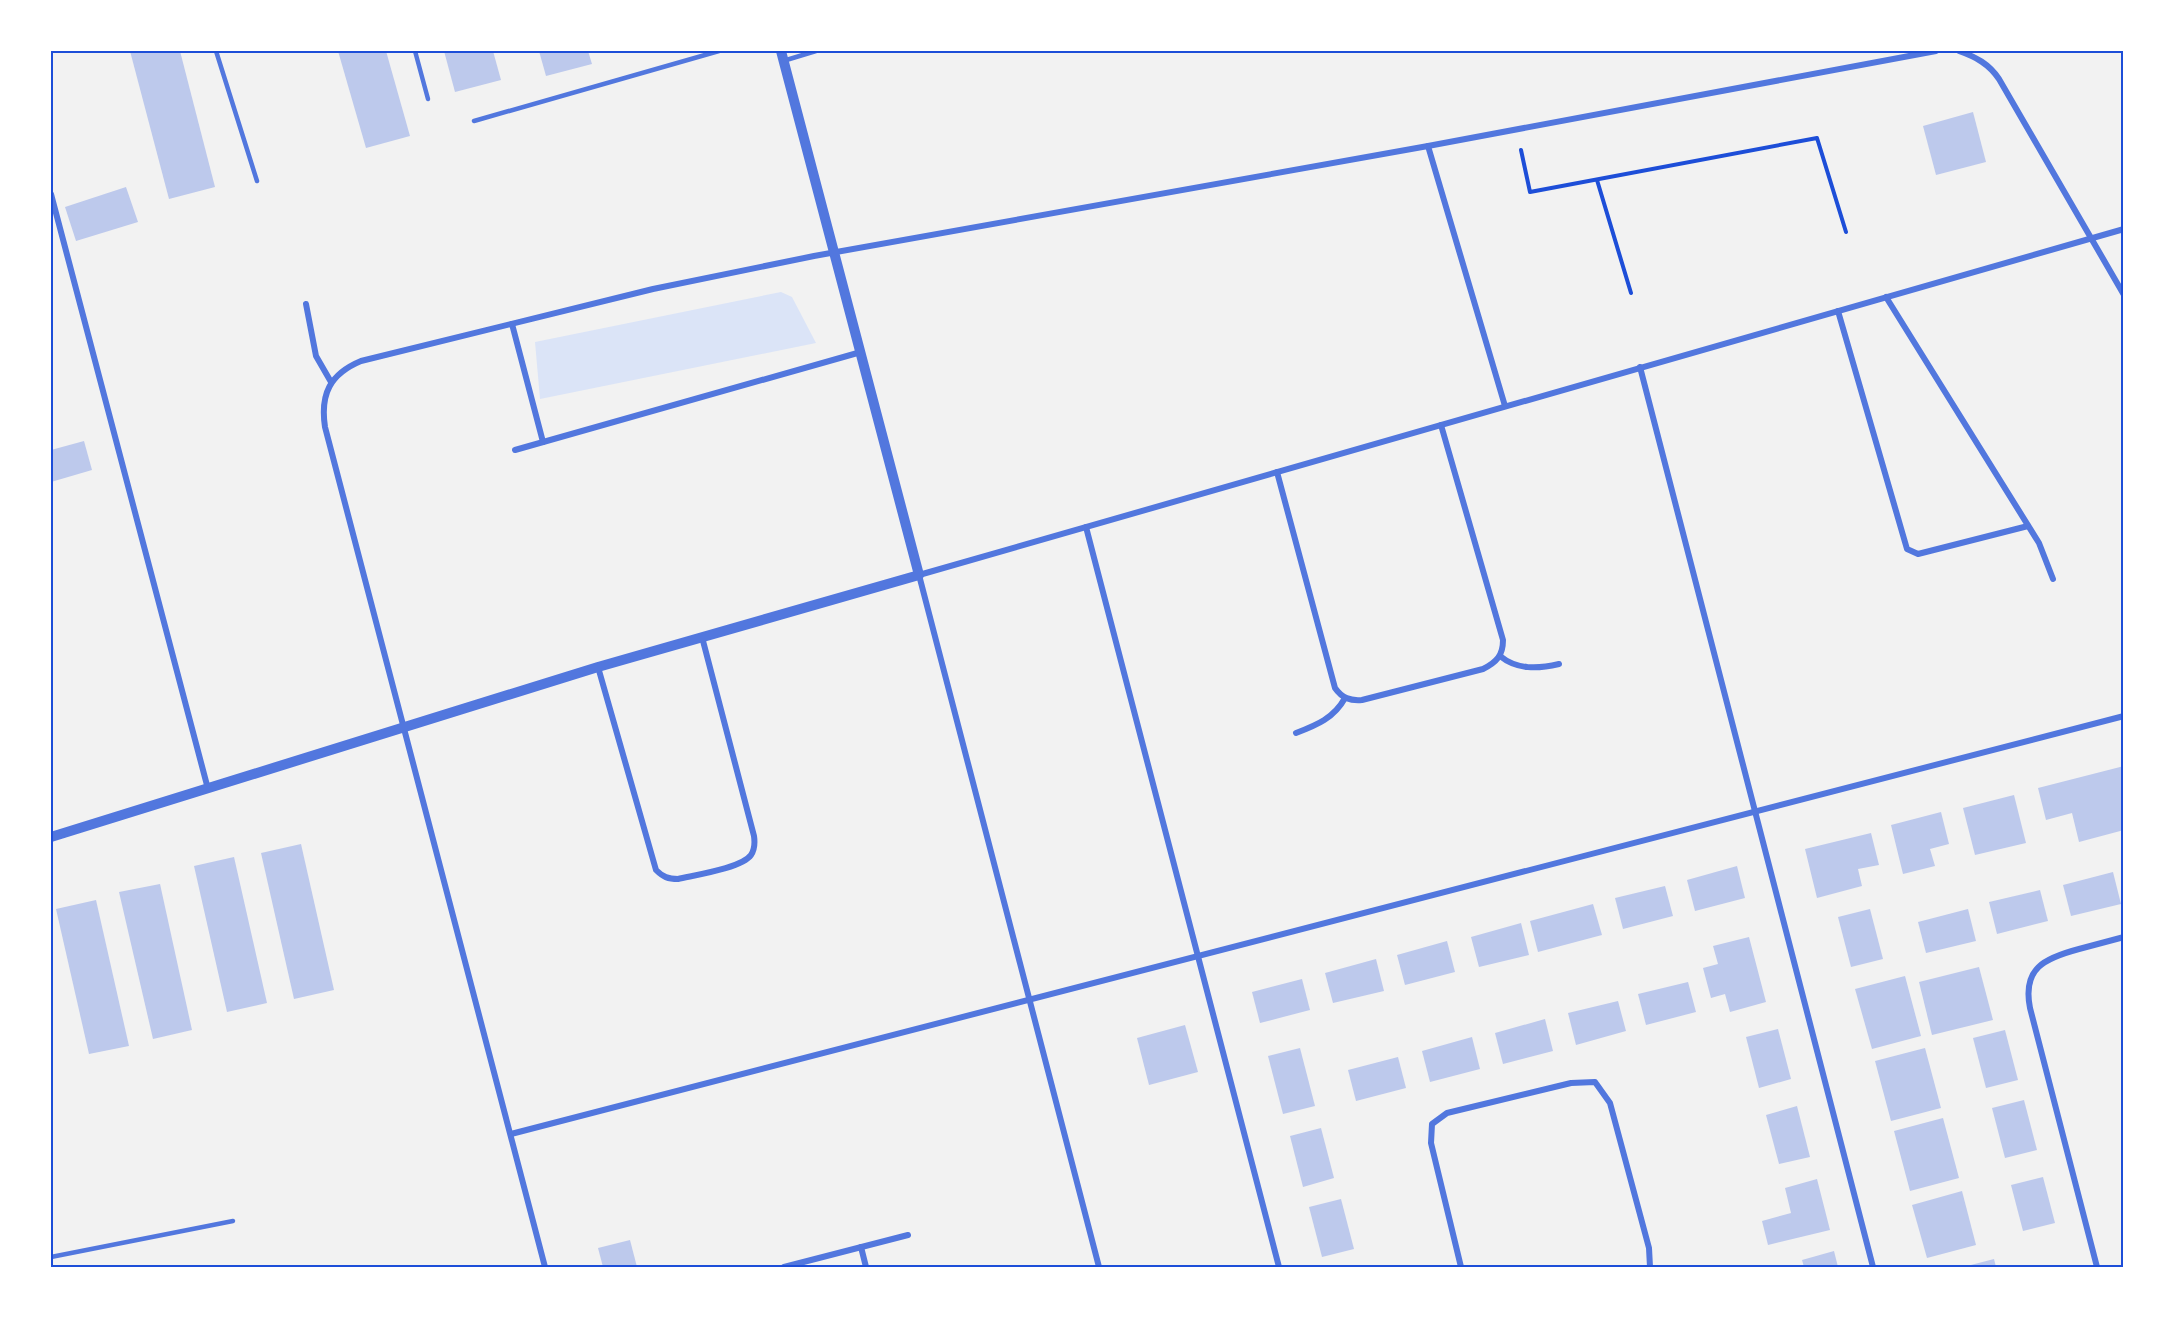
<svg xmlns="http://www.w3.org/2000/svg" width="2175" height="1318" font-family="Ubuntu,sans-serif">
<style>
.green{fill:#dbe4f7}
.building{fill:#bdc9ec}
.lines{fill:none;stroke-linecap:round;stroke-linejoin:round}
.path{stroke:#1d4ed8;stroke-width:4}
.service{stroke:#5277de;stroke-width:4.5}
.minor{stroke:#5277de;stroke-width:6}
.tertiary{stroke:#5277de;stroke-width:10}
.neatline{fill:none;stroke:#1d4ed8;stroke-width:2}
</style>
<rect width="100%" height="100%" fill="#f2f2f2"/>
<path class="green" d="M781,292L792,297L816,343L540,399L535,342Z"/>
<g class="building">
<path d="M130,51H180L215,187L169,199Z"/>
<path d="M338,51H386L410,136L366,148Z"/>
<path d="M444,51H493L501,80L455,92Z"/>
<path d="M539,51H588L592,64L546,76Z"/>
<path d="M1973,112L1986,162L1936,175L1923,126Z"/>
<path d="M126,187L138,222L76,241L65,207Z"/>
<path d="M84,441L92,470L51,482V450Z"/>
<path d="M2124,766V830L2079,842L2072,813L2046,820L2038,788Z"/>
<path d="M2014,795L2026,843L1975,855L1963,808Z"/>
<path d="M1941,812L1949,844L1930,849L1935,866L1903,874L1891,825Z"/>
<path d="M1871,833L1879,865L1858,869L1862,886L1817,898L1805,849Z"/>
<path d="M301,844L334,990L294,999L261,853Z"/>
<path d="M234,857L267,1003L227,1012L194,866Z"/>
<path d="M1737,866L1745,898L1695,911L1687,880Z"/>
<path d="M2113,872L2121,904L2071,916L2063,885Z"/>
<path d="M160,884L192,1030L153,1039L119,892Z"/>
<path d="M1665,886L1673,916L1623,929L1615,898Z"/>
<path d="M2040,890L2048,921L1997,934L1989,902Z"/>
<path d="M96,900L129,1046L89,1054L56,909Z"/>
<path d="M1593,904L1602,935L1538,952L1530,921Z"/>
<path d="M1870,909L1883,959L1851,967L1838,917Z"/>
<path d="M1968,909L1976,941L1926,953L1918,922Z"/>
<path d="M1521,923L1529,955L1479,967L1471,937Z"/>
<path d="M1749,937L1766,1002L1730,1012L1725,994L1711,998L1703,968L1718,964L1713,946Z"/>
<path d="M1447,941L1455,972L1405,985L1397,955Z"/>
<path d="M1376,959L1384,991L1333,1003L1325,973Z"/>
<path d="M1979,967L1993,1020L1932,1035L1919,982Z"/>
<path d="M1905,976L1921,1036L1872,1049L1855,989Z"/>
<path d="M1302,979L1310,1010L1260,1023L1252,992Z"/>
<path d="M1688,982L1696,1012L1646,1025L1638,994Z"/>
<path d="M1618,1001L1626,1031L1576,1045L1568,1013Z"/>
<path d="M1545,1019L1553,1051L1503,1064L1495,1033Z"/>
<path d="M1185,1025L1198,1072L1149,1085L1137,1038Z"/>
<path d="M1778,1029L1791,1079L1759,1088L1746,1037Z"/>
<path d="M2005,1030L2018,1080L1986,1088L1973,1038Z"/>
<path d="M1472,1037L1480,1069L1430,1082L1422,1051Z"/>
<path d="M1300,1048L1315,1106L1283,1114L1268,1056Z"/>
<path d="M1925,1048L1941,1108L1891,1121L1875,1061Z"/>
<path d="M1398,1057L1406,1088L1356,1101L1348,1070Z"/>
<path d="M2024,1100L2037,1150L2005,1158L1992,1108Z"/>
<path d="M1797,1106L1810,1157L1779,1164L1766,1115Z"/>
<path d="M1943,1118L1959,1178L1910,1191L1894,1131Z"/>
<path d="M1321,1128L1334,1178L1303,1187L1290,1136Z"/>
<path d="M2043,1177L2055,1223L2023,1231L2011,1185Z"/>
<path d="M1817,1179L1830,1230L1768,1245L1762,1221L1791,1213L1785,1188Z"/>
<path d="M1962,1191L1976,1245L1927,1258L1912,1205Z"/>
<path d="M1341,1199L1354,1249L1322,1257L1309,1207Z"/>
<path d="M630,1240L637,1267H603L598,1248Z"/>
<path d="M1834,1251L1838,1267H1804L1802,1260Z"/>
<path d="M1994,1259L1996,1267H1967V1266Z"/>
</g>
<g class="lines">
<g class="path">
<path d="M1521,150L1530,192L1817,138L1846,232"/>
<path d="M1597,180L1631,293"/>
</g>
<g class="service">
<path d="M216,51L257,181"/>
<path d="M415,51L428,99"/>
<path d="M783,61L816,51"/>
<path d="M474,121L719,51"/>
<path d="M51,1257L233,1221"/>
</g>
<g class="minor">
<path d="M1959,51C1976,57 1989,64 1999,79L2124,295"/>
<path d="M1428,146L1505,406"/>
<path d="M51,194L208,789"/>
<path d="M1886,297L2039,543L2053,579"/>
<path d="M306,304L316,356L331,382"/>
<path d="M1838,311L1907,549L1918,554L2028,526"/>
<path d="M512,324L543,442"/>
<path d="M1640,367L1873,1267"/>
<path d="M515,450L861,352"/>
<path d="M1277,472L1335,688C1342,698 1350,701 1362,700L1483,669C1497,662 1503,655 1503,640L1441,425"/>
<path d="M1086,527L1279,1267"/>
<path d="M1500,656C1517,670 1538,669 1559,664"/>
<path d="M598,667L656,870C663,877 668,879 678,879C695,875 742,868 751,855C755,849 755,843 754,836L702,637"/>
<path d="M1296,733C1317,725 1334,718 1345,698"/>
<path d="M511,1134L2124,716"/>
<path d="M861,1247L866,1267"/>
<path d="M545,1267L325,427C320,394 330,374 361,361L653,289L814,256L1428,146L1936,51"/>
<path d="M784,1267L908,1235"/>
<path d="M1099,1267L919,575L2124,229"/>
<path d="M1461,1267L1431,1143L1432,1124L1447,1113L1571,1083L1595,1082L1610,1103L1649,1248L1650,1267"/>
<path d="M2097,1267L2030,1008C2022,968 2045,958 2079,949C2094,945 2109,941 2124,937"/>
</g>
<path class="tertiary" d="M51,837L598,667L919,575L781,51"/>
</g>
<rect width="2175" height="1318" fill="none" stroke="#ffffff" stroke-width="105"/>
<rect x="52" y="52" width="2070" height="1214" class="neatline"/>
</svg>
